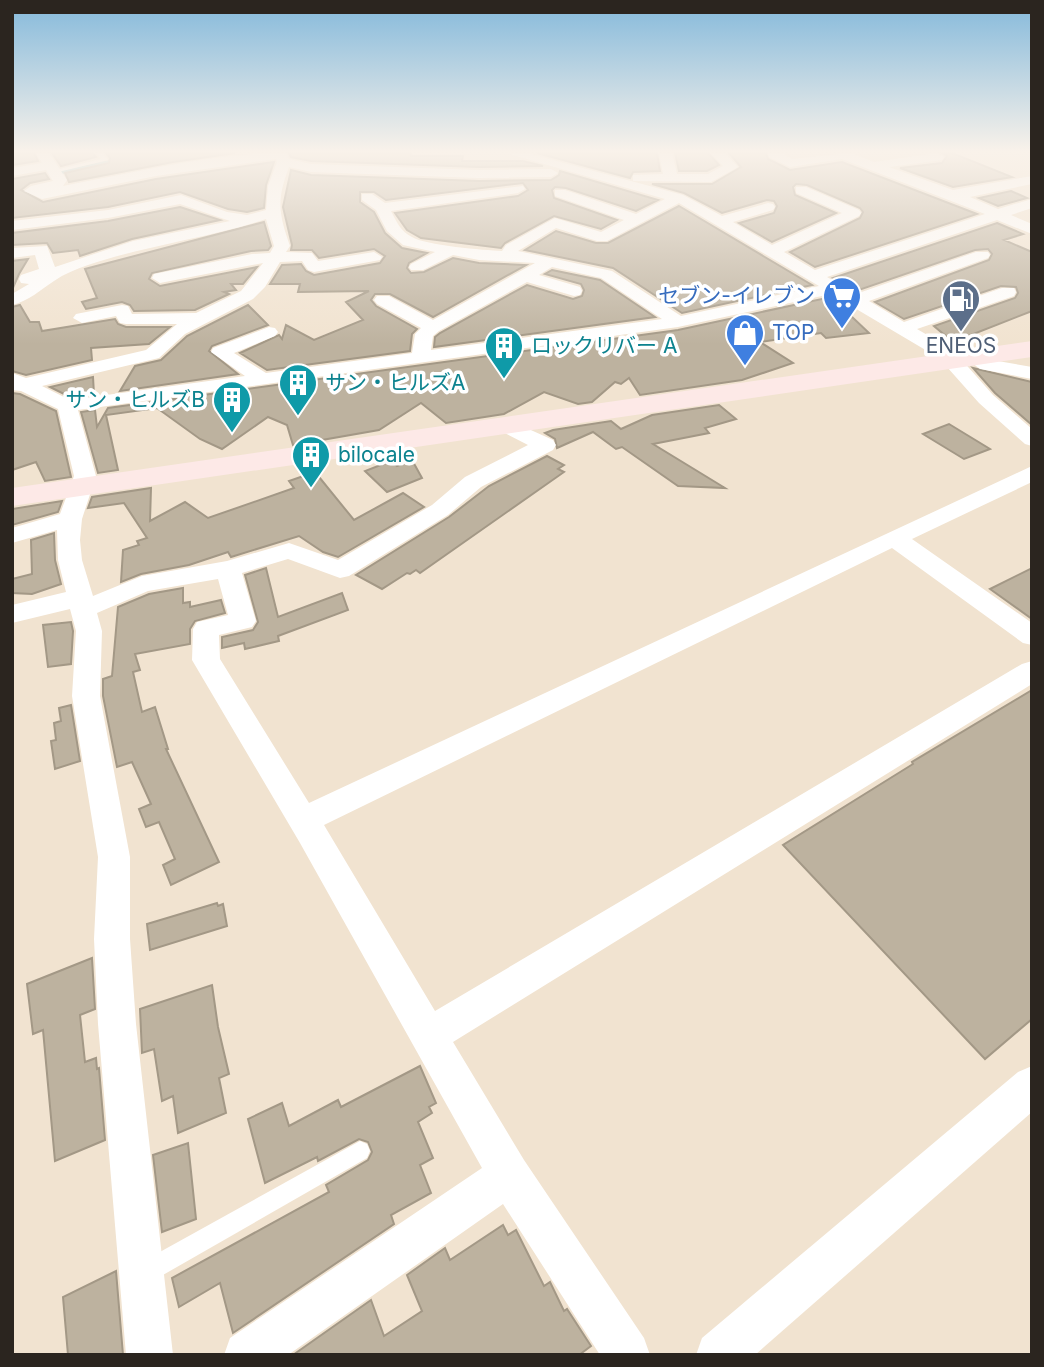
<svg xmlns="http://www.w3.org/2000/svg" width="1044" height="1367" font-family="Inter,'Noto Sans JP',sans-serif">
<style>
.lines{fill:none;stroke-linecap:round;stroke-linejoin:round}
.stream{stroke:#8fc1c8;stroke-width:3.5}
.building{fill:#bdb29f;stroke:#a39886;stroke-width:2}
.lane{fill:#fff;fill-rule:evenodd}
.street{fill:#fff;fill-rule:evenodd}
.secondary{fill:#fde9e7;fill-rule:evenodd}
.labels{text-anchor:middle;stroke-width:7;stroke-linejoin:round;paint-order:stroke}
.far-shop-label{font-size:21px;fill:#366cbe;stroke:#fff;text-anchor:end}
.far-culture-label{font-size:21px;fill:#0d838f;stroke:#fff;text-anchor:start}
.far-service-label{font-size:21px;fill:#4e5e75;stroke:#fff}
</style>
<rect width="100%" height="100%" fill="#f1e3d0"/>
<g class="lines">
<path class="stream" d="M54,174L118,160"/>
</g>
<g class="building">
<path d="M12,153H34L38,161L12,165Z"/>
<path d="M52,153H93L96,157L61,166Z"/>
<path d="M106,153H235L173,162L69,182L65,173L109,163L110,158Z"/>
<path d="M289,153H411V156H463L462,161H523L543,166L479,167L311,161L291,157Z"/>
<path d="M537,153H657L660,171L633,172L630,178Z"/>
<path d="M675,153H708L719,165L707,171H679Z"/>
<path d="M729,153H766L768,159L790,170L842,162L977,214L815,267L790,252L860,218L863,212L860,208L807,185L796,184L793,187L795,195L836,213L772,242L739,223L774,213L777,206L774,201L767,200L722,213L684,193L652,184H712L741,167Z"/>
<path d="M942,153H952L1012,177L953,187L900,168L942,163L947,156Z"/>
<path d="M274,162L266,185L264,208L247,212L228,209L180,192L108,207L12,218V179L45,173L49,179L30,183L21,190L43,202L156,179Z"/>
<path d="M291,170L311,175L479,181L551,180L559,175L560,171L658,200L636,211L566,188L555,187L552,190L554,198L617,220L601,229L554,216L505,243L501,248L421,238L407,230L395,213L518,196L528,190L523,183L386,200L374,192H360V202L374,212L385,233L402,248L427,253L409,263L407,268L411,273L424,272L453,258L479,263L526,265L433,317L390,294H375L371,300L376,306L417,329L412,334L410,351L267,370L240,353L279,335L282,339L286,325L314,340L363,320L346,302L369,291L298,292L300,284H270L282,265L301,264L306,271L314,275L380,263L385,256L374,249L319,258L312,250H291L292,245L283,207Z"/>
<path d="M1011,191L1027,198L998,206L979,198Z"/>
<path d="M679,206L812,285L682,313L613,268L525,250L556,231L596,243H608Z"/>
<path d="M180,207L220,220L132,239L80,256L78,250L53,253L47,243L12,245V233L108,221Z"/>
<path d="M264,222L271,246L268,250L251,251L152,273L149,279L160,286L257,267L243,284H231L236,290L224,292L229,294L195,310L134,311L130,305L122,302L86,309L82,302L97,298L85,269Z"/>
<path d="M997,223L1023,234L1004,240L1032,252V311L953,342L934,326L1015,298L1018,293L1016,287L1001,286L904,319L875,302L989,260L992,254L988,249L975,250L856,291L833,278Z"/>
<path d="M28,259L19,274L12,290V261Z"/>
<path d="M552,270L600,280L655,317L434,347L435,337L440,333L527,285L573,299L582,296L584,290L581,284L545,274Z"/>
<path d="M831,297L869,333L826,338L821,333L760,342L793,363L742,380L640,395L629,378L621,384L615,382L592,402L578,404L544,392L504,414L446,423L421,403L379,430L293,445L287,425L268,417L222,449L200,439L157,408L106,415L118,470L98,473L81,412L95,410L97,427L108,408L678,330Z"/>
<path d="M20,305L30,322H39L42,331L115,319L118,324L126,327H170L149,344L91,348L92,360L26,375L12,371V307Z"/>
<path d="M248,305L268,325L212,346L209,351L238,374L120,391L135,366L161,360L187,336Z"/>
<path d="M973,368L1032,382V425L995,393Z"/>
<path d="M93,377L94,394L70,397L50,387Z"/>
<path d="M12,393L20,394L56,411L71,477L45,481L36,462L12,470Z"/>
<path d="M719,405L736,419L705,428L709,433L653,444L725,488L678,486L622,447L616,449L593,432L557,448L555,439L545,433L553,430L611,421L621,429L652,415Z"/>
<path d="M949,424L990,449L964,459L923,434Z"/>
<path d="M547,456L564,465L558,469L564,472L420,573L416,570L410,574L407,573L382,589L356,575L449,517L489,486Z"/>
<path d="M412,460L422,478L387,492L365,471L391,461L397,466Z"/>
<path d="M315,472L354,520L403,493L424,507L338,557L323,552L299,536L231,557L228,552L189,565L141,574L121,582L123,550L139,545L137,541L147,538L124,503L88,508L92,497L151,488L150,521L185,502L208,518L294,488L289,481Z"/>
<path d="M62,501L58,512L12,525V509Z"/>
<path d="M54,533L55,560L61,584L32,594L12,593V579L32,574L31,540Z"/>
<path d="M266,568L278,617L342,593L348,610L278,636L279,641L245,649L244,643L222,648V637L253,630L258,622L245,575Z"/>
<path d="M1032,568V619L990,589Z"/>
<path d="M183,588V603L190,602V607L221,600L225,613L195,621L190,629V644L135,654L140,670L133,672L142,712L155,707L168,749H166L219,862L171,885L163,865L175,859L159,822L146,827L139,809L151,804L132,762L117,767L103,696V679L112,676L118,607L149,594Z"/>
<path d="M71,622L73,631L71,664L48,667L43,625Z"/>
<path d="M1032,690V1019L985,1059L783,845L913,764L912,762Z"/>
<path d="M71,705L80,761L55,769L51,741L56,740L54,723L61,721L59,708Z"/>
<path d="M217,903L218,906L223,904L227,926L150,950L147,924Z"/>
<path d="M92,958L95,1009L80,1015L85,1062L96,1058L97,1069L99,1068L105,1140L55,1161L43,1030L33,1034L27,984Z"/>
<path d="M212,985L218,1027L229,1074L219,1078L226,1113L178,1133L173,1096L162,1101L154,1049L142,1053L140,1009Z"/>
<path d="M420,1066L436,1103L429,1107L432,1113L418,1122L433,1158L420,1165L431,1193L391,1215L394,1224L233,1333L220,1283L179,1307L172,1278L329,1192L326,1185L368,1160L372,1152L368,1142L359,1139L318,1161L317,1157L265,1183L248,1119L282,1103L289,1126L338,1100L341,1107Z"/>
<path d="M188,1143L196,1219L162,1232L153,1155Z"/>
<path d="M503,1225L508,1235L516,1230L544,1286L550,1282L564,1311L567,1309L591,1346L579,1355H293L371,1300L384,1336L422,1311L407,1275L445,1248L450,1260Z"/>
<path d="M116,1271L123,1355H68L63,1297Z"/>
</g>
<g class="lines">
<g class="lane">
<path d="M96,153H103L108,160L54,173L51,171L101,159Z"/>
<path d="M360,1141L367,1144L370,1151L367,1158L156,1279L148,1282L140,1279L137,1271L140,1263Z"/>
</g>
<g class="street">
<path d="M36,153H49L67,180L63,186C136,172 211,153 286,153L289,159L311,164L479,170L551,169L558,173L551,177L479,178L311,172L289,167C276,201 279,214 290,246L286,252L312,253L318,261L374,252L382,257L380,260L314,272L308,270L302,261L280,262L265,287L253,299L185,334L159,358L42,386L70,400L245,376L211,352L213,348L269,327L275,328L278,332L275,336L234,353L266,373L412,353L415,334L421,328L377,304L374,300L377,296H389L433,320L535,263L479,260L453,255L423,270H411L409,267L411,264L435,252L403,245L387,231L376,210L362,200V194H372L385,203L523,186L525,189L518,193L391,211C396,221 401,232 412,237C428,246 483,250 502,251L506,245L555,218L601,232L624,220L555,196V190H565L636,214L665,199L506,153H527L683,195L722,216L768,203L773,204L775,207L773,210L733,222L772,245L842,213L796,193V187H806L859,210L861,213L859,216L784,252L815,270L985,214L842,159L790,167L769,157L768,153H782L792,159L851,153L874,162L937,153L944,157L942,160L889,167L953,190L1032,176V184L970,197L998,209L1032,199V208L1011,215L1032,224V234L997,220L827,277L856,294L976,252H988L990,255L988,258L869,301L904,322L1002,288H1014L1016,292L1014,296L917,329L953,350L993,395L1032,429V446L1025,444L979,403L939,358L831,294L678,327L78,410L96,476L82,519L80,540L82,560L93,596L142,576L227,561L289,543L338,560L432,505L465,477L528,445L499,430L496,426L499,422H513L553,440L556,445L553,450L481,487L448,515L349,576L340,578L288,559L242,573L256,621L252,627L219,635L220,659L309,803L1032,466V482L912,539L1032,623V645L1023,643L892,548L324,825L435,1011L1022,664L1032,661V684L453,1042L524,1160L644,1338L650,1355H600L503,1204L288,1355H224L230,1338L482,1168L300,843L192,660L193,629L197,622L228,615L218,579L148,591L97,613L102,631L100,696L130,857V939L136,1024L173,1355H126L98,1024L94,939L98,857L72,696L76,631L70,609L12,623V605L66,592L58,560L57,530L12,543V528L60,514L74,476L58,409L21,391L12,390V373L26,378L146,350L177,324H126L120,323L116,316L82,323L73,318L76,314L122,305L128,306L132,314L196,313L241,291L263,263L160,283L152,278L154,274L252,254L270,253L274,246L266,219C208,238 147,245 88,265C76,269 64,274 54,281C40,290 29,301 12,305V294L29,284L21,283L19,279L21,275L39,269L35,255L12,258V248L47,246L55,267L133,241L230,221L180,204L108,218L12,230V221L108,210L181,195L227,212L247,215L266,210L268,186L277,162L276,159L156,176L42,199L24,191L31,186L53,181L46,170L12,176V168L42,163ZM679,203L819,286L681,316L612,271L518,251L556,228L597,241H607ZM552,267L601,278L662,319L431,350L433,336L439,331L527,282L574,296L580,295L582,291L580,287L539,275Z"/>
<path d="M659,153H672L677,174H708L723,166L711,153H725L738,167L711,182L633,181V175L663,174Z"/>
<path d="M973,351L992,360L1032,367V379L980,369L964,357Z"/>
<path d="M1032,1066V1112L755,1355H696L702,1338L1018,1072Z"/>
</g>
<path class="secondary" d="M1032,341V357L12,506V488Z"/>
</g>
<linearGradient id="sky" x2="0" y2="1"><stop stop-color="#84b9db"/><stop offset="0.44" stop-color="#f9f2ea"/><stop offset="1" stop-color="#f9f2ea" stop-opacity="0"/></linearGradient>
<rect width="1044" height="344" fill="url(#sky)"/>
<defs>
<symbol id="supermarket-pin" viewBox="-11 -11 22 30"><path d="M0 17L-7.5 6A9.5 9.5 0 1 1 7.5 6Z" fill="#3f7fe0" stroke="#fff"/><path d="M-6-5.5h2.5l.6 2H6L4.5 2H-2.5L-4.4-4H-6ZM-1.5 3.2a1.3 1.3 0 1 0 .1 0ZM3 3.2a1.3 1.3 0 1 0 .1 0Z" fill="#fff"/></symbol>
<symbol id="fuel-pin" viewBox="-11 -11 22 30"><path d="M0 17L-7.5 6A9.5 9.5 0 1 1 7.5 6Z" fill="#5c6f8a" stroke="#fff"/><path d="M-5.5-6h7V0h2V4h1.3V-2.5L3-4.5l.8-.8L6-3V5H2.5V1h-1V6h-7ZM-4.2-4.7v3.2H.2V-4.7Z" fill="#fff"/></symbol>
<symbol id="shop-pin" viewBox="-11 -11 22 30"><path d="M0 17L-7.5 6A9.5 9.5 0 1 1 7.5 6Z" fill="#3f7fe0" stroke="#fff"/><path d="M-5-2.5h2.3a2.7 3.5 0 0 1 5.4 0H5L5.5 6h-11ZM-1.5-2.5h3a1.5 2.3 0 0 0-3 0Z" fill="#fff"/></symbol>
<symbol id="building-pin" viewBox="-11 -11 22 30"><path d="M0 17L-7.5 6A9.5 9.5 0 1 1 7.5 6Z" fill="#0f9aa8" stroke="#fff"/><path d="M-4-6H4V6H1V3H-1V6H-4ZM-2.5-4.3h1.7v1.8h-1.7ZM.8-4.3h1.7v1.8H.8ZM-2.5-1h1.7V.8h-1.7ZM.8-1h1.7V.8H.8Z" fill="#fff"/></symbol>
</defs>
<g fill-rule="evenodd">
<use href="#supermarket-pin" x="820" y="274" width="44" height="60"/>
<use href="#fuel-pin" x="939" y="277" width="44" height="60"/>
<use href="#shop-pin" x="723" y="311" width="44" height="60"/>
<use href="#building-pin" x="482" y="324" width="44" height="60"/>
<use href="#building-pin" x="276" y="361" width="44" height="60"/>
<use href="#building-pin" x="210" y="378" width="44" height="60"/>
<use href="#building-pin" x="289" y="433" width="44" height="60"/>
</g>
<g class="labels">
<g class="far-shop-label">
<text x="815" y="303">セブン-イレブン</text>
<text x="772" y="340" text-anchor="start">TOP</text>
</g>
<g class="far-culture-label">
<text x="531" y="353">ロックリバー A</text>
<text x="325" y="390">サン・ヒルズA</text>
<text x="205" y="407" text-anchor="end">サン・ヒルズB</text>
<text x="338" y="462">bilocale</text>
</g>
<g class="far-service-label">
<text x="961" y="353">ENEOS</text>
</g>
</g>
<rect width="1044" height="1367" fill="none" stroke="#2b251f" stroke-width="28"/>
</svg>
